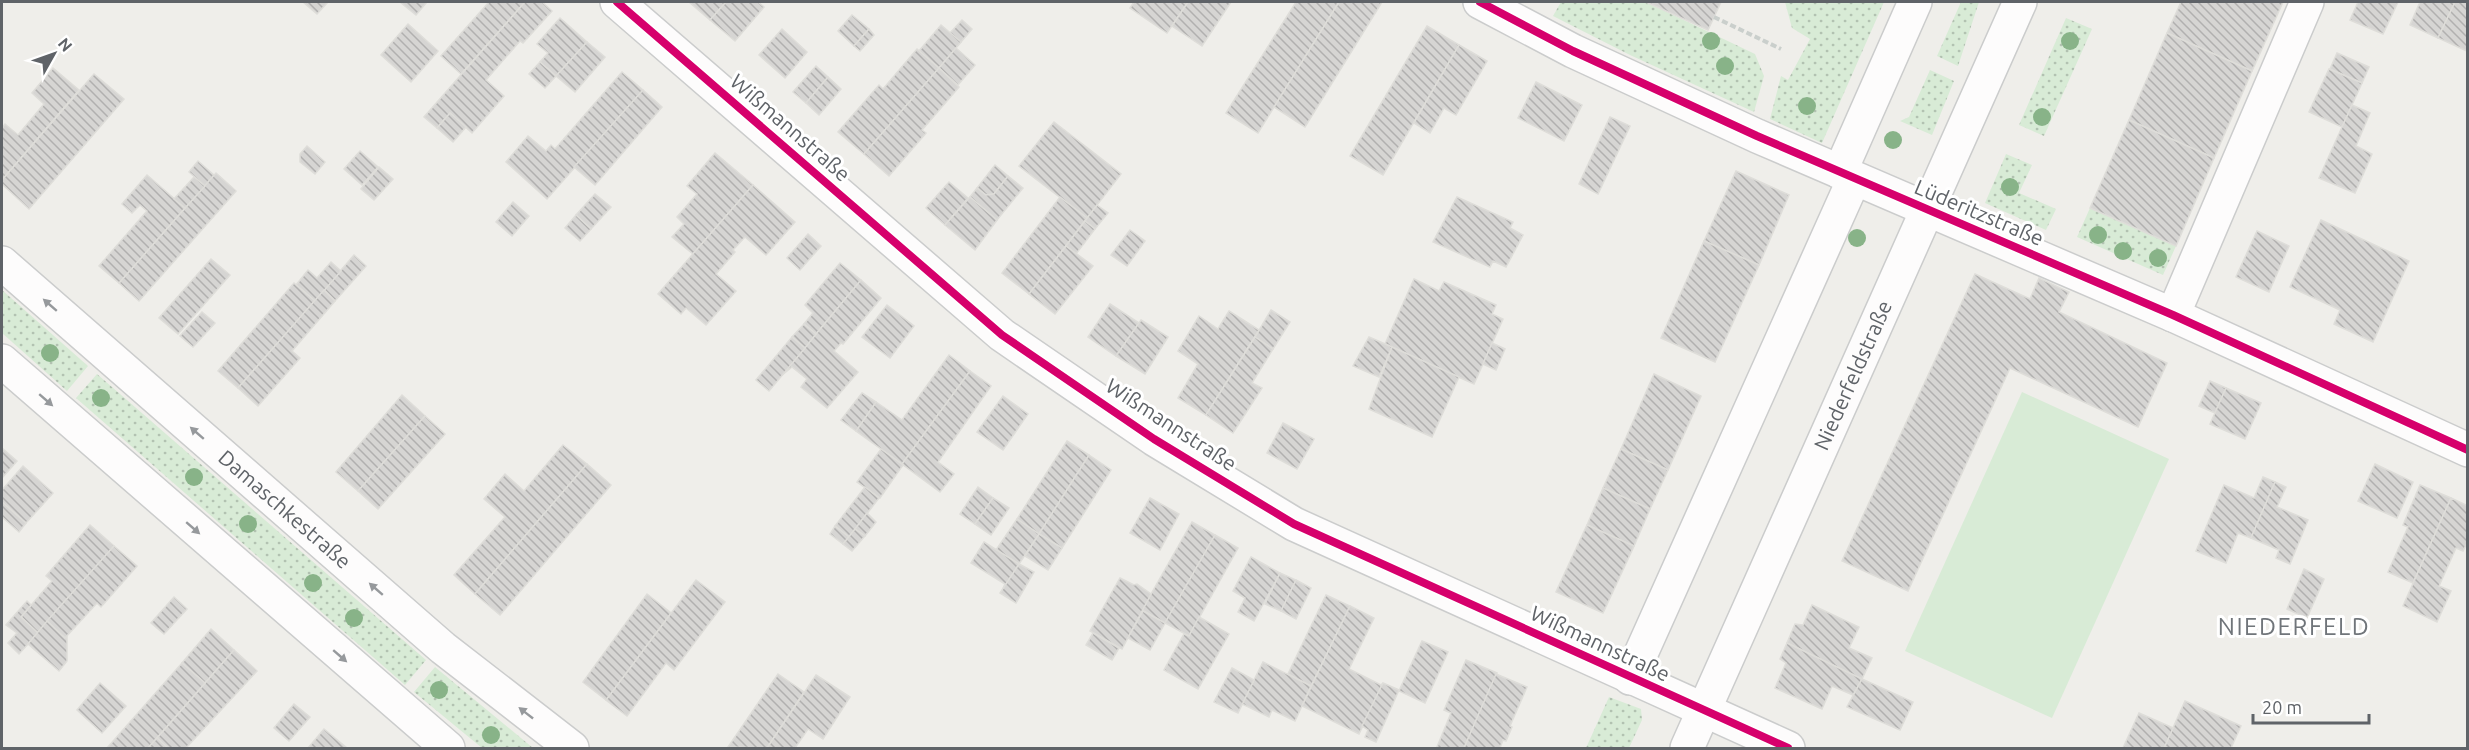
<svg xmlns="http://www.w3.org/2000/svg" width="2469" height="750" font-family="Ubuntu,sans-serif">
<style>
.grass{fill:url(#grass-dots)}
.garden{fill:#d8ebd6}
.building{fill:url(#building-back-hatch);stroke:#deddd9;stroke-width:1.5}
.lines{fill:none;stroke-linecap:round;stroke-linejoin:round}
.minor-casing{stroke:#cbcccc;stroke-width:36}
.path{stroke:#cacfcc;stroke-width:4;stroke-dasharray:6 3;stroke-linecap:butt}
.minor{stroke:#fdfcfc;stroke-width:33}
.cycleway-casing{stroke:#fff;stroke-width:11}
.cycleway{stroke:#d6006c;stroke-width:8}
.tree{fill:#88b388}
.oneway{fill:#96999c}
.labels{text-anchor:middle;stroke-width:6;stroke-linejoin:round;paint-order:stroke}
.street-label{font-size:21px;fill:#5f6368;stroke:#fff}
.quarter-label{font-size:24px;letter-spacing:1.5px;fill:#70757a;stroke:#fff}
</style>
<defs>
<pattern id="grass-dots" width="8" height="8" patternUnits="userSpaceOnUse" patternTransform="scale(1.5)"><rect width="8" height="8" fill="#d8ebd6"/><path d="M2 2h.1M6 6h.1" fill="none" stroke="#b2c2b1" stroke-width="1.8" stroke-linecap="round"/></pattern>
<pattern id="building-back-hatch" width="6" height="6" patternUnits="userSpaceOnUse" patternTransform="scale(1.5)"><rect width="6" height="6" fill="#d6d5d3"/><path d="M-1 5l2 2M0 0l6 6M5-1l2 2" fill="none" stroke="#b1b0af"/></pattern>
</defs>
<rect width="100%" height="100%" fill="#efeeea"/>
<g class="grass">
<path d="M1561,2H1646L1755,54L1764,76L1754,112L1630,55L1553,16Z"/>
<path d="M1785,2H1884L1822,143L1770,119L1781,76L1788,80L1810,39L1792,28Z"/>
<path d="M1961,2H1979L1958,66L1937,56Z"/>
<path d="M2066,18L2092,29L2044,136L2019,125Z"/>
<path d="M1930,70L1954,81L1932,135L1900,121L1909,117Z"/>
<path d="M2006,154L2032,165L2019,193L2056,209L2046,230L1985,203Z"/>
<path d="M2090,208L2176,246L2163,275L2077,237Z"/>
<path d="M2,290L88,366L67,391L2,333Z"/>
<path d="M97,374L426,660L405,685L76,398Z"/>
<path d="M435,667L533,748H482L414,692Z"/>
<path d="M1609,697L1641,709L1642,720L1629,748H1586Z"/>
</g>
<path class="garden" d="M2022,392L2169,459L2052,718L1905,651Z"/>
<g class="building">
<path d="M303,2H328L317,14Z"/>
<path d="M400,2H427L416,15Z"/>
<path d="M489,2H525L461,74L441,56Z"/>
<path d="M525,2H542L552,11L523,43L520,41L486,80L504,96L472,133L450,113L437,128L424,117Z"/>
<path d="M689,2H726L710,20Z"/>
<path d="M726,2H758L764,7L735,41L710,20Z"/>
<path d="M1134,2H1188L1167,33L1130,8Z"/>
<path d="M1188,2H1231L1202,46L1172,26Z"/>
<path d="M1296,2H1339L1258,133L1226,113Z"/>
<path d="M1339,2H1382L1305,127L1274,107Z"/>
<path d="M1646,2H1721L1708,30Z"/>
<path d="M2181,2H2283L2252,71L2167,33Z"/>
<path d="M2358,2H2398L2383,34L2350,20Z"/>
<path d="M2420,2H2455L2438,38L2410,25Z"/>
<path d="M2455,2H2468L2467,51L2438,38Z"/>
<path d="M852,15L869,29L854,46L838,31Z"/>
<path d="M560,18L587,42L556,76L540,62L548,53L537,44Z"/>
<path d="M962,20L972,29L961,42L950,33Z"/>
<path d="M408,24L438,51L411,82L381,55Z"/>
<path d="M941,25L961,42L939,68L919,51Z"/>
<path d="M1427,26L1459,45L1383,175L1350,156Z"/>
<path d="M782,29L807,52L785,78L759,55Z"/>
<path d="M869,29L874,35L860,51L854,46Z"/>
<path d="M2167,33L2252,71L2214,158L2129,120Z"/>
<path d="M587,42L605,57L575,92L556,76Z"/>
<path d="M1459,45L1487,61L1456,115L1444,108L1430,133L1414,123Z"/>
<path d="M956,48L975,65L958,85L939,68Z"/>
<path d="M917,49L939,68L864,154L838,132L879,85L883,89Z"/>
<path d="M2337,53L2369,67L2362,83L2330,69Z"/>
<path d="M540,62L556,76L545,88L529,74Z"/>
<path d="M816,66L828,77L806,103L793,92Z"/>
<path d="M53,68L79,90L2,180V128L5,124L18,135L44,104L32,93Z"/>
<path d="M939,68L959,87L922,130L926,133L889,176L864,154Z"/>
<path d="M2329,69L2362,83L2342,127L2309,112Z"/>
<path d="M622,72L643,90L547,199L506,162L528,136L546,151L551,145L555,149Z"/>
<path d="M94,74L124,99L29,209L2,184V180Z"/>
<path d="M828,77L841,89L819,115L806,103Z"/>
<path d="M1536,82L1582,105L1564,141L1518,118Z"/>
<path d="M643,90L662,107L595,185L574,167Z"/>
<path d="M2352,105L2370,113L2356,146L2372,154L2355,193L2319,178Z"/>
<path d="M450,113L466,127L453,142L437,128Z"/>
<path d="M1610,117L1630,126L1598,194L1579,184Z"/>
<path d="M2129,120L2214,158L2176,246L2090,208Z"/>
<path d="M1054,122L1121,174L1087,218L1019,166Z"/>
<path d="M307,146L325,162L315,174L300,162V154Z"/>
<path d="M360,151L378,167L362,185L344,169Z"/>
<path d="M715,153L753,185L693,254L672,237L684,224L677,217L697,194L687,186Z"/>
<path d="M198,161L214,175L205,186L189,172Z"/>
<path d="M995,165L1008,176L994,194L986,195L977,188Z"/>
<path d="M379,167L393,179L374,200L361,189Z"/>
<path d="M1736,171L1789,195L1759,265L1704,241Z"/>
<path d="M216,173L236,191L139,301L119,283Z"/>
<path d="M147,175L185,208L119,283L99,266L147,211L140,205L132,213L122,204Z"/>
<path d="M1008,176L1023,188L997,220L970,197L977,188L986,195L994,194Z"/>
<path d="M194,177L205,186L185,208L174,199Z"/>
<path d="M949,182L968,198L945,225L926,208Z"/>
<path d="M753,185L795,222L766,255L745,237L733,250L735,252L716,274L736,291L706,325L686,308L681,314L658,294Z"/>
<path d="M595,194L611,207L591,229L576,215Z"/>
<path d="M970,197L997,220L975,250L945,225Z"/>
<path d="M1060,197L1087,218L1029,294L1002,273Z"/>
<path d="M1457,197L1513,222L1510,228L1523,235L1506,267L1493,261L1490,267L1433,242Z"/>
<path d="M513,202L529,216L512,236L496,222Z"/>
<path d="M1097,205L1108,213L1095,229L1085,221Z"/>
<path d="M576,215L591,229L580,241L565,228Z"/>
<path d="M2321,220L2409,261L2373,342L2334,324L2340,310L2290,287Z"/>
<path d="M1085,221L1095,229L1076,254L1066,246Z"/>
<path d="M1130,230L1145,241L1127,266L1111,255Z"/>
<path d="M2257,231L2289,246L2269,292L2236,277Z"/>
<path d="M808,234L821,246L800,270L787,258Z"/>
<path d="M1704,241L1759,265L1715,362L1661,338Z"/>
<path d="M1066,246L1093,266L1055,314L1029,294Z"/>
<path d="M354,255L366,266L335,301L324,290Z"/>
<path d="M211,259L230,275L178,334L159,318Z"/>
<path d="M331,262L341,271L315,301L296,285L308,270L317,278Z"/>
<path d="M840,263L861,280L816,334L804,324L813,313L805,305Z"/>
<path d="M1975,274L2030,299L2039,278L2069,292L2059,312L2167,363L2138,427L2010,368L1908,591L1842,561Z"/>
<path d="M1414,279L1439,291L1444,282L1496,305L1492,314L1503,319L1474,384L1385,344Z"/>
<path d="M861,280L881,298L843,344L841,343L834,351L858,372L827,408L801,387L807,379L792,367L781,376Z"/>
<path d="M294,283L315,301L238,388L218,371Z"/>
<path d="M324,290L335,301L292,351L300,358L258,406L238,388Z"/>
<path d="M1110,304L1139,323L1116,356L1088,337Z"/>
<path d="M887,305L914,326L890,358L862,337Z"/>
<path d="M1271,310L1290,322L1273,349L1255,337Z"/>
<path d="M1229,311L1259,330L1206,415L1178,398L1198,364L1178,351L1199,316L1218,329Z"/>
<path d="M202,312L215,323L193,347L180,336Z"/>
<path d="M1141,320L1168,337L1145,374L1116,356Z"/>
<path d="M804,324L816,334L805,348L792,337Z"/>
<path d="M792,337L805,348L769,391L756,380Z"/>
<path d="M1255,337L1273,349L1252,383L1262,388L1233,433L1206,415Z"/>
<path d="M1369,337L1392,347L1379,377L1353,366Z"/>
<path d="M1492,343L1505,349L1496,370L1483,364Z"/>
<path d="M1392,347L1459,377L1432,437L1369,409Z"/>
<path d="M949,355L970,371L902,464L856,431L876,402L902,420Z"/>
<path d="M970,371L991,386L938,462L954,474L940,492L902,464Z"/>
<path d="M1654,374L1701,396L1668,470L1621,449Z"/>
<path d="M2210,381L2226,388L2215,413L2199,406Z"/>
<path d="M2226,388L2261,403L2245,439L2210,424Z"/>
<path d="M862,393L876,402L856,431L841,420Z"/>
<path d="M402,395L425,416L358,491L336,472Z"/>
<path d="M1003,396L1028,414L1003,450L977,432Z"/>
<path d="M425,416L445,434L378,509L358,491Z"/>
<path d="M1283,423L1314,439L1297,469L1267,453Z"/>
<path d="M1067,441L1089,455L1039,534L1017,519Z"/>
<path d="M563,445L587,464L475,594L454,575L505,517L484,499L505,474L524,491Z"/>
<path d="M2,448L17,461L2,478Z"/>
<path d="M881,449L903,465L880,498L857,482Z"/>
<path d="M1621,449L1668,470L1650,509L1603,488Z"/>
<path d="M1089,455L1111,470L1062,548L1039,534Z"/>
<path d="M587,464L611,485L500,615L475,594Z"/>
<path d="M2375,464L2413,482L2397,518L2358,501Z"/>
<path d="M23,466L53,493L26,523L2,502V490Z"/>
<path d="M2263,477L2275,482L2251,538L2238,533L2226,563L2196,551L2224,485L2254,498Z"/>
<path d="M2275,482L2286,487L2277,507L2308,520L2290,564L2276,558L2279,550L2251,538Z"/>
<path d="M2420,485L2451,498L2413,583L2388,572L2408,527L2403,525Z"/>
<path d="M865,487L879,498L849,537L835,526Z"/>
<path d="M978,487L993,498L975,524L960,514Z"/>
<path d="M1603,488L1650,509L1634,546L1587,525Z"/>
<path d="M993,498L1009,508L991,535L975,524Z"/>
<path d="M1150,498L1179,514L1160,550L1130,533Z"/>
<path d="M2451,498L2468,506V541L2463,551L2456,548L2439,586L2451,591L2437,622L2403,606Z"/>
<path d="M2,502L26,523L19,532L2,517Z"/>
<path d="M867,513L876,522L865,536L855,529Z"/>
<path d="M1017,519L1039,534L1019,564L996,550Z"/>
<path d="M1192,522L1215,535L1165,623L1142,610Z"/>
<path d="M90,525L114,546L38,633L21,617L52,581L46,576Z"/>
<path d="M1587,525L1634,546L1603,613L1556,592Z"/>
<path d="M835,526L849,537L843,544L830,534Z"/>
<path d="M855,529L865,536L852,551L843,544Z"/>
<path d="M1039,534L1062,548L1048,570L1025,556Z"/>
<path d="M1215,535L1238,548L1189,636L1165,623Z"/>
<path d="M984,542L1019,564L1001,593L1005,584L971,563Z"/>
<path d="M114,546L137,566L101,607L97,603L65,638L47,621Z"/>
<path d="M1251,557L1280,573L1254,621L1238,612L1245,598L1233,591Z"/>
<path d="M1019,564L1034,572L1016,603L1000,593Z"/>
<path d="M2304,569L2324,579L2307,618L2287,609Z"/>
<path d="M1280,573L1296,580L1281,611L1265,604Z"/>
<path d="M1120,578L1134,585L1137,584L1151,594L1122,649L1090,631Z"/>
<path d="M696,580L725,602L674,670L666,663L627,716L606,700Z"/>
<path d="M1296,580L1311,588L1296,619L1281,611Z"/>
<path d="M647,594L671,613L606,700L583,682Z"/>
<path d="M1326,595L1350,606L1311,686L1288,674Z"/>
<path d="M174,597L187,609L164,634L151,623Z"/>
<path d="M27,601L31,605L21,617L38,633L19,654L8,643L17,633L6,625Z"/>
<path d="M1812,605L1859,627L1849,648L1872,658L1862,679L1787,643L1795,624L1803,625Z"/>
<path d="M1350,606L1374,618L1349,669L1381,685L1383,683L1359,734L1302,706Z"/>
<path d="M1143,611L1165,623L1150,650L1128,638Z"/>
<path d="M1199,617L1229,634L1198,689L1164,670L1184,634L1189,636Z"/>
<path d="M47,621L65,638L67,637V661L59,671L28,644Z"/>
<path d="M211,629L234,650L205,683L182,663Z"/>
<path d="M1093,633L1119,648L1112,660L1086,645Z"/>
<path d="M1422,641L1448,652L1425,703L1399,691Z"/>
<path d="M1787,643L1862,679L1853,695L1832,686L1822,709L1775,688L1786,663L1780,659Z"/>
<path d="M234,650L257,671L186,748H168L157,738Z"/>
<path d="M1466,660L1497,673L1464,748H1439L1437,747L1451,713L1444,710Z"/>
<path d="M1263,662L1311,686L1295,721L1272,710L1269,717L1242,704Z"/>
<path d="M182,663L205,683L148,748H107Z"/>
<path d="M1232,668L1254,680L1238,713L1214,702Z"/>
<path d="M778,674L804,692L767,748L728,747Z"/>
<path d="M1496,674L1527,687L1510,726L1512,727L1506,741L1503,740L1500,748H1464Z"/>
<path d="M816,675L850,697L823,739L808,729L795,748H767Z"/>
<path d="M1862,679L1913,702L1900,730L1847,707Z"/>
<path d="M100,683L126,706L102,733L77,710Z"/>
<path d="M1383,683L1399,690L1376,742L1365,737L1368,730L1362,726Z"/>
<path d="M2185,701L2241,726L2231,748H2164Z"/>
<path d="M294,704L310,717L289,741L274,728Z"/>
<path d="M2139,713L2173,728L2164,748H2123Z"/>
<path d="M324,729L347,748H308Z"/>
<path d="M157,738L168,748H148Z"/>
</g>
<g class="lines">
<defs>
<g id="minor">
<path d="M617,2L1002,335L1154,439L1294,524L1788,748"/>
<path d="M1480,2L1573,51L1757,136L2173,315L2468,450"/>
<path d="M1840,172L1915,2"/>
<path id="s1" d="M2,263L443,648L572,748"/>
<path d="M2173,315L2307,2"/>
<path d="M2,361L448,748"/>
<path d="M1630,678L1854,179"/>
<path id="s2" d="M1687,748L2020,2"/>
</g>
</defs>
<use href="#minor" class="minor-casing"/>
<path class="path" d="M1714,17L1781,49"/>
<use href="#minor" class="minor"/>
<defs>
<g id="cycleway">
<path d="M617,2L1002,335L1154,439L1294,524L1788,748"/>
<path d="M1480,2L1573,51L1757,136L2173,315L2468,450"/>
</g>
</defs>
<use href="#cycleway" class="cycleway-casing"/>
<use href="#cycleway" class="cycleway"/>
</g>
<g class="tree">
<circle cx="1711" cy="41" r="9"/>
<circle cx="2070" cy="41" r="9"/>
<circle cx="1725" cy="66" r="9"/>
<circle cx="1807" cy="106" r="9"/>
<circle cx="2042" cy="117" r="9"/>
<circle cx="1893" cy="140" r="9"/>
<circle cx="2010" cy="187" r="9"/>
<circle cx="2098" cy="235" r="9"/>
<circle cx="1857" cy="238" r="9"/>
<circle cx="2123" cy="251" r="9"/>
<circle cx="2158" cy="258" r="9"/>
<circle cx="50" cy="353" r="9"/>
<circle cx="101" cy="398" r="9"/>
<circle cx="194" cy="477" r="9"/>
<circle cx="248" cy="524" r="9"/>
<circle cx="313" cy="583" r="9"/>
<circle cx="354" cy="618" r="9"/>
<circle cx="439" cy="690" r="9"/>
<circle cx="491" cy="735" r="9"/>
</g>
<defs><path id="oneway-solid" d="M-6-.8H1V-3.2L6.5 0L1 3.2V.8H-6Z" transform="scale(1.5)"/></defs>
<g class="oneway">
<use href="#oneway-solid" transform="translate(50 305) rotate(-139)"/>
<use href="#oneway-solid" transform="translate(46 400) rotate(41)"/>
<use href="#oneway-solid" transform="translate(197 433) rotate(-139)"/>
<use href="#oneway-solid" transform="translate(193 528) rotate(41)"/>
<use href="#oneway-solid" transform="translate(376 589) rotate(-139)"/>
<use href="#oneway-solid" transform="translate(340 656) rotate(41)"/>
<use href="#oneway-solid" transform="translate(526 713) rotate(-142)"/>
</g>
<g class="labels">
<g class="street-label">
<text transform="translate(790 128) rotate(41)" y="7">Wißmannstraße</text>
<text transform="translate(1979 213) rotate(23)" y="7">Lüderitzstraße</text>
<text dy="7" stroke="none"><textPath href="#s2" startOffset="408">Niederfeldstraße</textPath></text>
<text transform="translate(1171 425) rotate(33)" y="7">Wißmannstraße</text>
<text dy="7" stroke="none"><textPath href="#s1" startOffset="375">Damaschkestraße</textPath></text>
<text transform="translate(1600 644) rotate(25)" y="7">Wißmannstraße</text>
</g>
<g class="quarter-label">
<text x="2294" y="635">NIEDERFELD</text>
</g>
</g>
<rect width="2469" height="750" fill="none" stroke="#5f6368" stroke-width="6"/>
<g transform="translate(54 54) rotate(50)" stroke="#ffffff" stroke-width="4.5" paint-order="stroke">
<path d="M0-4.5L10 22L0 15L-10 22Z" fill="#5f6368"/>
<text y="-9" font-size="16" font-weight="bold" text-anchor="middle" fill="#5f6368">N</text>
</g>
<path d="M2253 714v9h116v-9" fill="none" stroke="#5f6368" stroke-width="3"/>
<text x="2262" y="714" font-size="18" fill="#5f6368" stroke="#ffffff" stroke-width="4.5" paint-order="stroke">20 m</text>
</svg>
